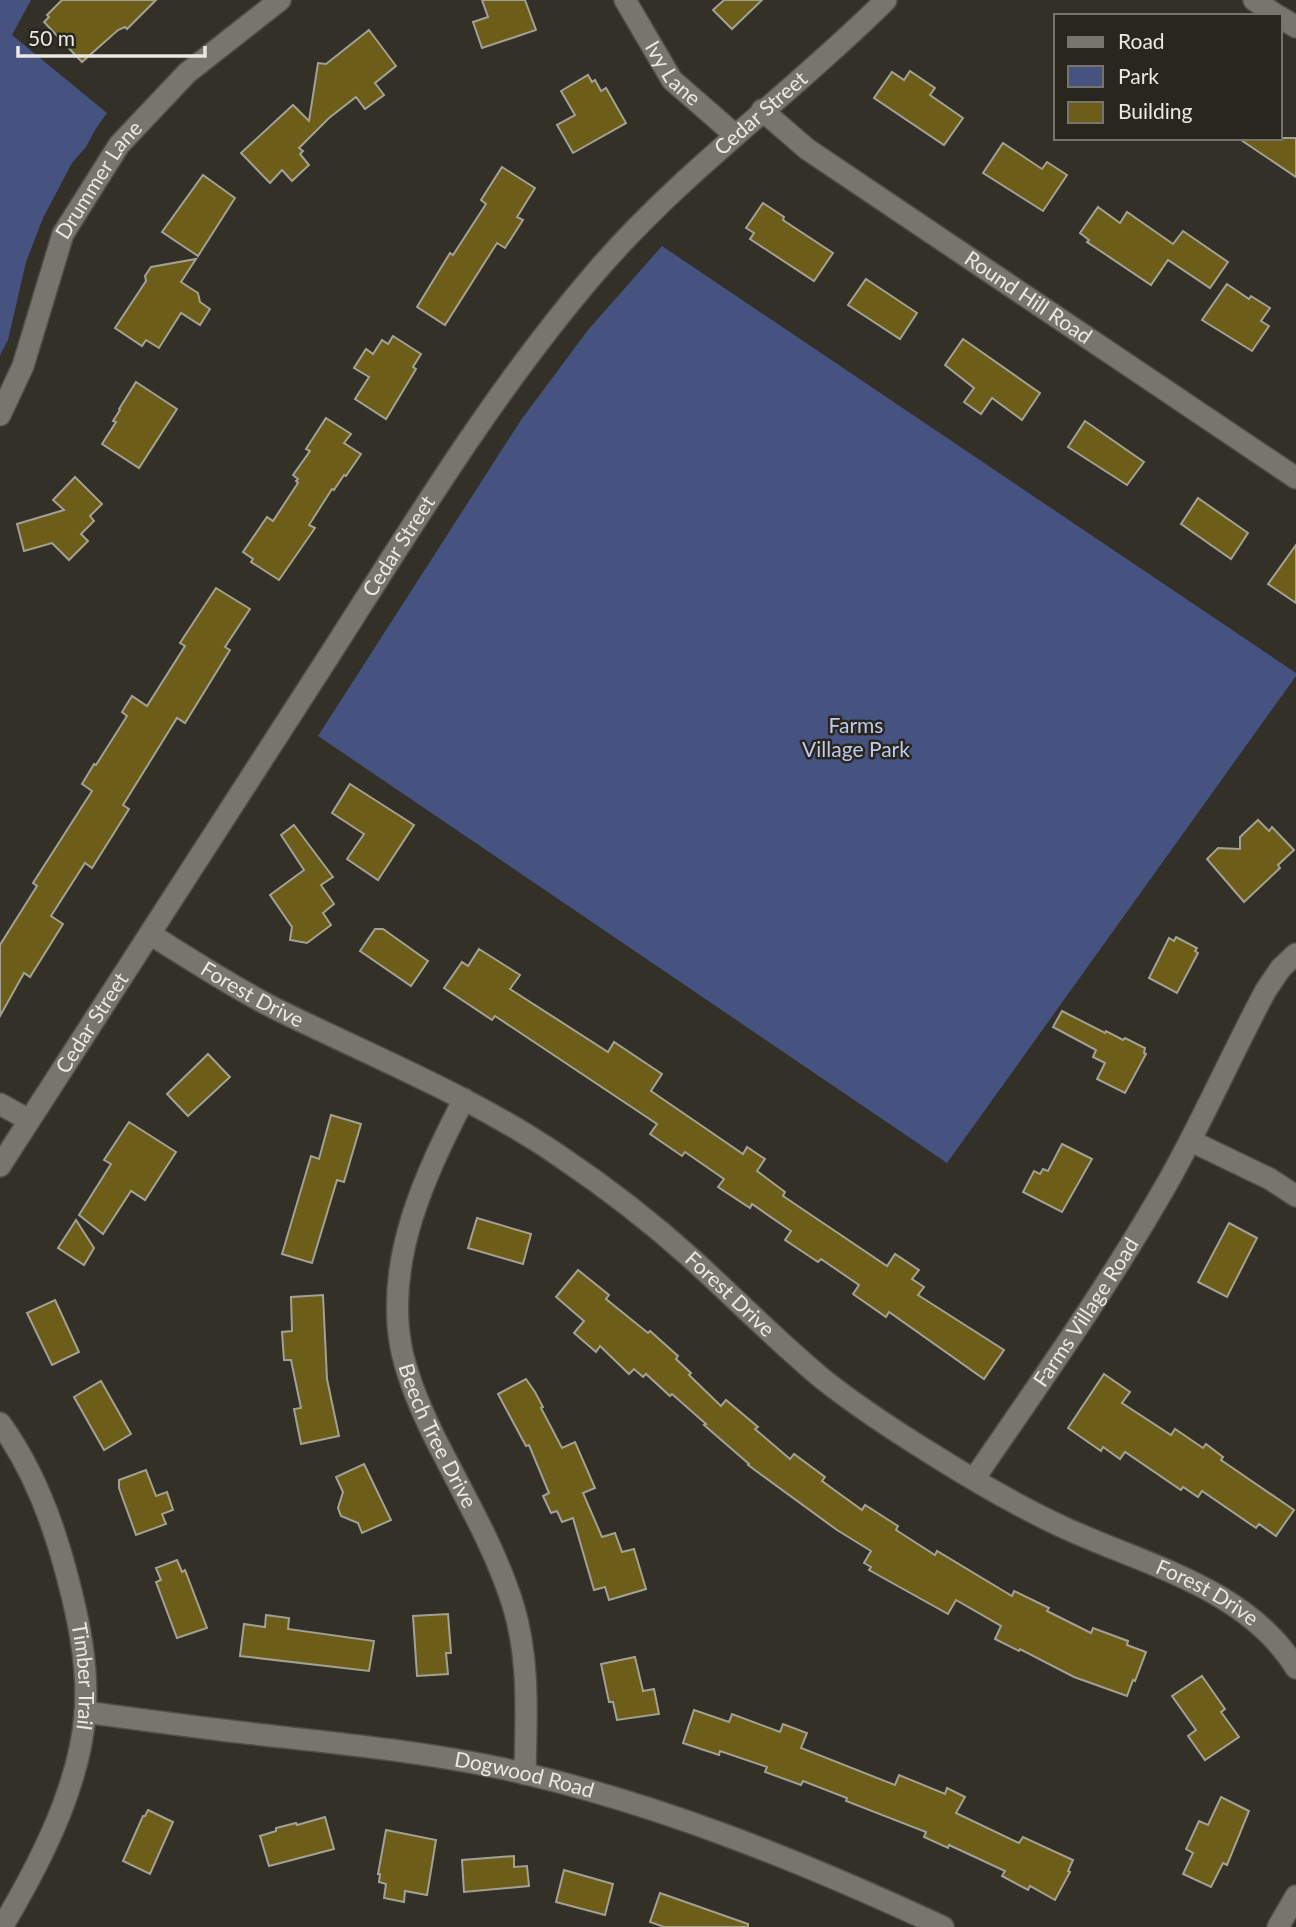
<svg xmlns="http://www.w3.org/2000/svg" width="1296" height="1927" font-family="Lato,sans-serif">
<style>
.green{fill:#465380}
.building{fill:#6c5e19;stroke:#a3a095;stroke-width:2}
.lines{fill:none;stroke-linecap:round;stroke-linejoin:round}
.street-casing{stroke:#504e47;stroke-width:24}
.street{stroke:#78766c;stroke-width:21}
.labels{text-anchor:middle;stroke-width:5;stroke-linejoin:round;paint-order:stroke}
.street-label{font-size:21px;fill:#eae8e2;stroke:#28261d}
.park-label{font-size:21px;fill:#bdcaf0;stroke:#28261d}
</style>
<rect width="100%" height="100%" fill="#323027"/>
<g class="green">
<path d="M0,0H31L12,35L107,113L95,130L86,147L72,163L43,218L26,262L8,340L0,355Z"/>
<path d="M662,246L1296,673V676L947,1163L318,736L521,420L588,330Z"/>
</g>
<g class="building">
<path d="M62,0H156L127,29L125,27L118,30L82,62L44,22L49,17L47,15Z"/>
<path d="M482,0H525L536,30L482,48L473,22L488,17Z"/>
<path d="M724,0H762L732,29L713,10Z"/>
<path d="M369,30L396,66L375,83L384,95L365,109L356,97L329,118L299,148L303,151L300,154L309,165L292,181L282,170L270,183L241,153L293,105L309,121L318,63L326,64Z"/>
<path d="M910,71L935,88L930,95L963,118L944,145L874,98L892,72L904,80Z"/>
<path d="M588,75L592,82L595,80L601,91L606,88L626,123L573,153L557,125L575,115L561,91Z"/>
<path d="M1238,138H1296V177Z"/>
<path d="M1003,143L1042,169L1047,162L1067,175L1043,211L983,173Z"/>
<path d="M502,167L535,188L517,217L523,220L505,248L497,243L445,325L417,307L450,253L453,255L486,204L481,200Z"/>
<path d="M203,175L235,198L198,256L162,232Z"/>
<path d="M763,203L784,217L783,220L833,253L814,281L750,239L754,233L746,228Z"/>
<path d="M1098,207L1120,223L1127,212L1173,244L1183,231L1228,262L1210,288L1168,260L1151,285L1087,242L1089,240L1080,233Z"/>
<path d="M196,259L181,282L198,293L200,302L210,309L200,325L181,313L159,348L146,340L142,346L115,328L146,281L145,276L151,267Z"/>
<path d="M866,279L917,313L900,339L848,305Z"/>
<path d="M1227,284L1249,299L1251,296L1270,308L1261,321L1269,326L1252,351L1202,320Z"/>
<path d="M393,336L421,354L413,367L416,369L386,419L355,399L369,377L354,368L366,349L373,354L382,340L388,344Z"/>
<path d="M963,339L1040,393L1022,420L992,398L981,414L964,402L974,388L945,365Z"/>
<path d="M136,382L177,409L139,468L102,444L116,422L113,421L120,410L119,409Z"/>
<path d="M326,418L351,434L344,443L361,454L346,476L344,475L334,490L332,489L309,525L315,528L279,580L251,562L253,559L243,552L267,517L273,521L298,483L296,481L298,479L293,475L310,451L306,449Z"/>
<path d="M1085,421L1144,462L1127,485L1068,447Z"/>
<path d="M75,477L102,504L90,516L94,521L81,534L88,541L69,560L52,543L24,551L17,524L64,510L53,500Z"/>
<path d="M1198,498L1248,533L1231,559L1181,524Z"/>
<path d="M1296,545V603L1268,584Z"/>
<path d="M216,588L250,609L225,647L230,650L185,723L177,718L123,805L129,809L92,868L85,863L51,916L63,924L30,977L24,973L0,1016V945L37,886L33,883L92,791L82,784L94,764L96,765L127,716L122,712L132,696L147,706L185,646L180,643Z"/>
<path d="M350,784L414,825L378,880L347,859L364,834L332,813Z"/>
<path d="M1258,820L1269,831L1272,827L1294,850L1278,865L1280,868L1244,902L1207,859L1218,848L1240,849V837Z"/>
<path d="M294,825L333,877L321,885L334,904L323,913L331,925L307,943L290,940L292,927L270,895L304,870L281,835Z"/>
<path d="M375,929H383L428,961L411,986L360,951Z"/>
<path d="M1176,937L1197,948L1195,951L1198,953L1177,993L1149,978L1169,938L1174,941Z"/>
<path d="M479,949L520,975L510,989L608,1052L614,1042L662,1074L651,1091L743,1154L747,1147L765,1159L757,1171L785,1192L783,1196L887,1266L895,1254L919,1270L912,1279L924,1287L918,1295L1004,1350L984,1379L889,1312L886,1317L853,1294L859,1285L821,1259L818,1262L785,1240L791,1231L752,1204L750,1208L718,1187L724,1179L685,1152L682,1156L650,1134L657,1124L495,1016L492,1020L444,988L462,962L468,966Z"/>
<path d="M1062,1011L1105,1033L1106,1031L1123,1040L1125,1038L1145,1048L1144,1053L1146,1054L1125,1093L1097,1079L1105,1063L1093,1057L1096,1050L1053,1027Z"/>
<path d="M208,1054L230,1077L188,1116L167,1094Z"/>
<path d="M331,1115L361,1124L344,1182L337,1180L312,1263L282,1254L311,1156L319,1159Z"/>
<path d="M129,1122L176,1152L145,1200L131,1191L103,1234L79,1215L111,1164L104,1160Z"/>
<path d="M1062,1144L1092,1159L1062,1212L1023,1192L1034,1171L1040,1174L1043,1169L1048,1171Z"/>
<path d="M477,1218L531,1234L523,1264L468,1248Z"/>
<path d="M76,1220L94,1248L84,1265L58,1248Z"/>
<path d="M1229,1223L1257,1238L1227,1297L1198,1282Z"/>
<path d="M578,1270L609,1295L606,1299L648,1333L650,1331L678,1356L676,1359L691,1373L689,1375L721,1406L726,1400L758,1427L755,1429L790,1459L794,1454L825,1477L822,1481L862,1510L865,1505L898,1526L896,1530L935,1555L937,1551L1012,1596L1014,1591L1049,1608L1047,1611L1091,1633L1093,1628L1128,1641L1127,1645L1146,1652L1135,1681L1133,1680L1127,1696L1074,1677L1020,1649L1019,1651L995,1639L1001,1626L956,1600L948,1614L869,1570L871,1567L864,1563L871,1551L837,1530L748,1465L749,1464L704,1425L706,1424L672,1394L670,1396L646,1374L643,1377L634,1369L629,1374L600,1346L596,1352L574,1333L584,1321L556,1297Z"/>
<path d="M323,1295L327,1379L339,1436L301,1444L294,1409L301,1408L291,1360H284L282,1332L292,1331L291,1297Z"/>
<path d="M55,1300L79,1352L52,1365L27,1313Z"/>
<path d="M1104,1374L1130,1392L1122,1403L1171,1435L1175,1429L1203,1448L1206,1444L1223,1457L1221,1460L1294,1510L1276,1536L1259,1524L1256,1528L1202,1491L1198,1497L1183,1487L1181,1490L1125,1452L1120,1459L1103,1447L1101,1451L1068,1428Z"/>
<path d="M526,1379L535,1392L543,1407L541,1408L562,1448L575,1442L595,1488L583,1493L602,1537L615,1533L622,1552L634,1549L646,1589L609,1600L605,1587L594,1590L573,1518L562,1522L557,1511L551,1513L543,1496L549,1493L529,1445L526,1446L498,1394Z"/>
<path d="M101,1381L131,1434L104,1450L74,1397Z"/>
<path d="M364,1464L391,1520L362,1533L358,1523L341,1516L338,1508L343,1492L336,1477Z"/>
<path d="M146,1470L156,1496L167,1492L173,1510L162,1514L166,1524L136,1535L119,1488V1480Z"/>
<path d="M177,1560L182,1572L185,1570L207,1628L177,1638L156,1582L161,1580L156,1568Z"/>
<path d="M448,1614L451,1653H446L448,1674L417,1676L413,1616Z"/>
<path d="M266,1615L289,1618L288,1629L374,1641L369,1671L240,1656L244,1624L265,1627Z"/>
<path d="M635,1657L643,1691L654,1689L659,1714L617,1720L613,1702H609L601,1664Z"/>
<path d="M1202,1676L1225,1709L1221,1712L1239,1737L1205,1760L1188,1736L1196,1730L1172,1696Z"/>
<path d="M694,1710L729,1722L732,1714L780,1732L783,1724L807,1733L801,1748L895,1785L899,1775L945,1794L947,1788L965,1797L956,1813L1019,1843L1023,1837L1073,1860L1068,1871L1070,1872L1055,1900L1030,1886L1028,1890L1002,1876L1005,1871L949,1845L948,1848L924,1837L926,1832L846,1801L847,1798L803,1781L801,1785L765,1772L767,1767L720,1751L719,1755L683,1743Z"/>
<path d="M1221,1797L1249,1811L1227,1865L1223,1863L1211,1887L1183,1874L1193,1853L1186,1849L1199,1821L1208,1825Z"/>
<path d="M148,1810L173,1822L150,1874L123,1861L143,1816H145Z"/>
<path d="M325,1817L334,1849L269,1866L260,1836L276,1831V1828L296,1823L297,1825Z"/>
<path d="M386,1830L436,1840L427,1895L405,1891L404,1902L384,1898L386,1884L379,1882L380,1874H378Z"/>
<path d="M514,1856V1867L527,1866L529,1886L464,1892L462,1860Z"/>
<path d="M564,1870L613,1884L605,1915L556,1902Z"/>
<path d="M660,1893L748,1924V1927H664L650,1922Z"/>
</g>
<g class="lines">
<defs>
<g id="street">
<path id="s1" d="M625,0L672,80L734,134"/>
<path d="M1254,0L1278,16"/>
<path d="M1280,17L1296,27"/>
<path id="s2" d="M762,110L807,149L1296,478"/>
<path id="s3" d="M0,415L23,366L63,234L119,145L187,73L280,0"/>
<path id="s4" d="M150,934C190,959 231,986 274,1008C371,1056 472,1096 561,1157C607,1188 651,1222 692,1259C736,1299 778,1342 824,1380C858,1407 895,1431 932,1454C975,1481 1019,1507 1065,1528C1145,1565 1247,1588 1296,1668"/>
<path id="s5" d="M464,1099C425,1175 385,1259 401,1347C407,1377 419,1405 432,1432C460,1489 494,1544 513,1605C530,1660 526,1717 525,1774"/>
<path d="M0,1104L29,1120"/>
<path d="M1191,1141L1270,1179L1296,1196"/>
<path id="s6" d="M0,1166C110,996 219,826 329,656C413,525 493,392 595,273C682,171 792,94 886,0"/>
<path id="s7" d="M0,1423C32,1467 51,1516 65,1568C78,1616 89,1665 85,1715C79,1788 39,1865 2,1927"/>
<path id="s8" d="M974,1479C1041,1381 1110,1284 1169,1180C1204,1118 1232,1053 1266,990L1281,968L1296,954"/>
<path id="s9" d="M85,1712C136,1719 187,1726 238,1732C325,1742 413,1750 500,1768C653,1801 801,1861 943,1927"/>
<path d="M1278,1927L1296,1896"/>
</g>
</defs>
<use href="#street" class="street-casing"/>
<use href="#street" class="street"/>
</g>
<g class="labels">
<g class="street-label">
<text dy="7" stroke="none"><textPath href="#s1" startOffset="88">Ivy Lane</textPath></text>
<text dy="7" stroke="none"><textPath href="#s6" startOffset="1304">Cedar Street</textPath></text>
<text dy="7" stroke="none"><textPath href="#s3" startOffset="257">Drummer Lane</textPath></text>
<text dy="7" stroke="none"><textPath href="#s2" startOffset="326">Round Hill Road</textPath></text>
<text dy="7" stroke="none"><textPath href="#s6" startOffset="737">Cedar Street</textPath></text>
<text dy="7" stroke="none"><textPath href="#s4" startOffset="119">Forest Drive</textPath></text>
<text dy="7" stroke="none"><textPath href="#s6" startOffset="170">Cedar Street</textPath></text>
<text dy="7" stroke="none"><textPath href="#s4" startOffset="686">Forest Drive</textPath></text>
<text dy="7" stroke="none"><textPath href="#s8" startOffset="201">Farms Village Road</textPath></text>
<text dy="7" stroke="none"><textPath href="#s5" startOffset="357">Beech Tree Drive</textPath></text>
<text dy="7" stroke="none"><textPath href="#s4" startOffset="1253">Forest Drive</textPath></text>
<text dy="7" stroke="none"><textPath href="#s7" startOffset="270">Timber Trail</textPath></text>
<text dy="7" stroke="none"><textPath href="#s9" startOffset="444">Dogwood Road</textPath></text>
</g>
<g class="park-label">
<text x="856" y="733">Farms<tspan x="856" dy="24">Village Park</tspan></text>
</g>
</g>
<rect x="1054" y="14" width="228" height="126" fill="#28261d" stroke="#76746c" stroke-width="2"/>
<rect x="1068" y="37" width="35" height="10" fill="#78766c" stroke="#76746c" stroke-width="2"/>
<text x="1118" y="49" font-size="21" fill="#eae8e2">Road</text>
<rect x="1068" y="66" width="35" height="21" fill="#465380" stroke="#76746c" stroke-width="2"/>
<text x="1118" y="84" font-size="21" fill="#eae8e2">Park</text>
<rect x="1068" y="102" width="35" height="21" fill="#6c5e19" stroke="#76746c" stroke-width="2"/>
<text x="1118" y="119" font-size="21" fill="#eae8e2">Building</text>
<path d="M18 46v10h187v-10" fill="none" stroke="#eae8e2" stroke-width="3.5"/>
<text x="28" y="46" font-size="21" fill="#eae8e2" stroke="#28261d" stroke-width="5" paint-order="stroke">50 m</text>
</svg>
